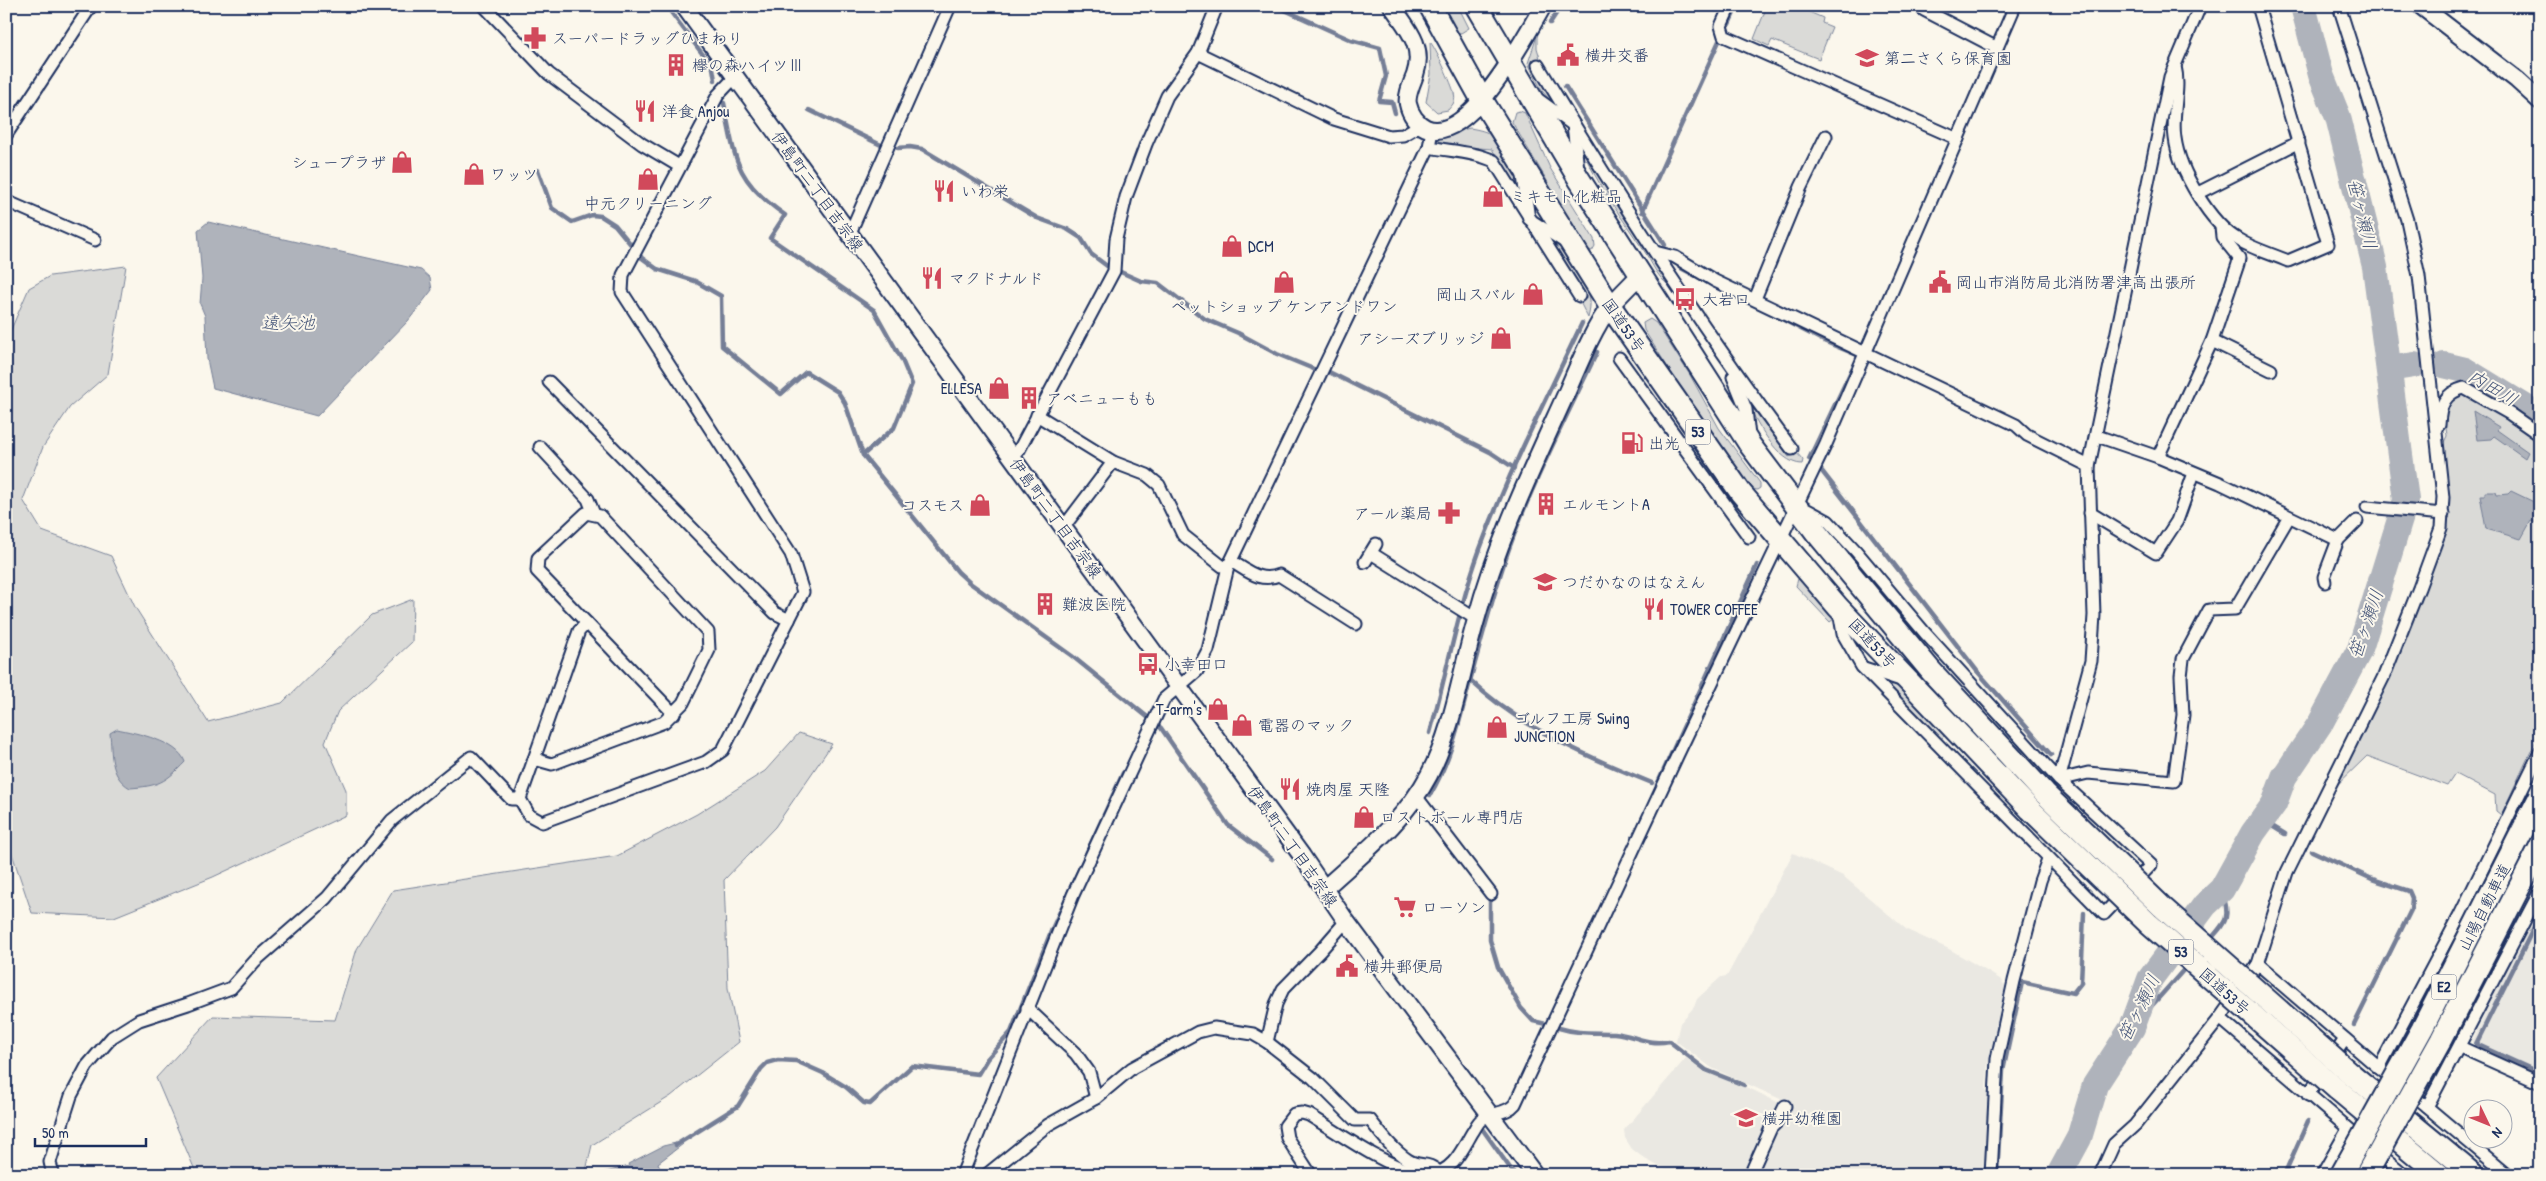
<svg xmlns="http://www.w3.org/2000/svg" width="2546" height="1181" font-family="'Patrick Hand','Klee One',sans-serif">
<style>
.built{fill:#eae8e2}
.green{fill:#dadad7;stroke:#7a849a}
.water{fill:#afb3bb;stroke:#747e96}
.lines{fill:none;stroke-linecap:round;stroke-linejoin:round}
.stream{stroke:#747e96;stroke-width:4.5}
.river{stroke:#afb3bb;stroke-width:26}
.street-casing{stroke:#1b2f5e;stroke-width:15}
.secondary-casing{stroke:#1b2f5e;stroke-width:20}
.highway-casing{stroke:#1b2f5e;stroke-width:25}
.street{stroke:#fbf7ec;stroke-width:11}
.secondary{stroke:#fbf7ec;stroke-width:16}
.highway{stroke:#fbf7ec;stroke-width:21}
.highway-bridge-casing{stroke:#1b2f5e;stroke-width:25;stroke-linecap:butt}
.highway-bridge{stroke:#fbf7ec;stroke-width:21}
.labels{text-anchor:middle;stroke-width:4;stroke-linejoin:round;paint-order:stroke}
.shield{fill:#fbf7ec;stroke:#5e6b89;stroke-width:1}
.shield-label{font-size:15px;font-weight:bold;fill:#1b2f5e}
.poi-label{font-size:16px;fill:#1b2f5e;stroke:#fbf7ec;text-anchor:start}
.street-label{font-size:16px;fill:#1b2f5e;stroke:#fbf7ec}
.water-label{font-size:18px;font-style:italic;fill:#47577a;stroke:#fbf7ec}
</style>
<rect width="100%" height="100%" fill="#fbf7ec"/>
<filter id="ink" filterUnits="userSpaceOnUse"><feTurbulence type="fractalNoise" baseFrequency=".02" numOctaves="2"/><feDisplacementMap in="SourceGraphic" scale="10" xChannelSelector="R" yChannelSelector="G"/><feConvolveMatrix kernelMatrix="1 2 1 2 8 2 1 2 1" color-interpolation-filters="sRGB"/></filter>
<g filter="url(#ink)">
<g class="built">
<path d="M1793,853L1843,876L1907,930L1949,949L2000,979L2005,986L1992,1058L1988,1064L1986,1090L1992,1096L1987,1175H1756L1777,1129L1783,1125L1794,1105L1712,1068L1676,1041L1680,1023L1694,1007L1697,999L1721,977L1727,976Z"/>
<path d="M2540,901V1075L2475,1046L2472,1041Z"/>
<path d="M1686,1058L1704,1072L1753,1090L1779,1103L1745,1175H1675L1645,1159L1632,1149L1625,1138L1624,1130Z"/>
</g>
<g class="green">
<path d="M1443,6H1458L1469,28L1461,33L1457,32Z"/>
<path d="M1767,6H1795L1823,18L1822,23L1832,27L1819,59L1772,40L1769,46L1754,39Z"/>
<path d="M1537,36V48L1540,58L1532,64L1556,107L1542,91L1528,63Z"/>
<path d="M1430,42C1434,45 1453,86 1454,93C1455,97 1455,100 1453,104L1448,110L1437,112L1426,102L1431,74Z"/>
<path d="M1520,111L1525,113L1550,168L1594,239L1595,246L1592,251L1581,248L1546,179L1512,122L1515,112Z"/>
<path d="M1470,128C1475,129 1481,130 1486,132C1498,139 1520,177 1519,190H1517L1492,149L1467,147L1438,141L1441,135Z"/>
<path d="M1581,147L1670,286C1656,277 1652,262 1643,249C1620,216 1597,184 1581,147Z"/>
<path d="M1545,233C1560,243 1583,276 1589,294C1591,302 1590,310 1588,318Z"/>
<path d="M126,266L108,374L70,407L43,447L23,500L42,531L111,556L135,607L208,722L282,703L372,615L413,599L412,642L338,711L325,742L346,790V815L213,877L114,917L32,913L6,836V341L29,288L50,276Z"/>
<path d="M1650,319L1656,323L1690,375L1719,428L1760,483V488L1757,490L1753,489L1712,436L1644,330L1643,323Z"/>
<path d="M2464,392L2540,440V732L2501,815L2496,811L2495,795L2455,774L2447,786L2367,756L2331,791L2367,726L2444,536L2441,448L2447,436L2444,411L2456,394Z"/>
<path d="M1746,399L1789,457L1796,452L1803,460L1802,464C1778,464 1754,419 1746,399Z"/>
<path d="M1851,554L1917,628L1914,632Z"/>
<path d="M1798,579L1829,608L1834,619L1830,622L1796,586Z"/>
<path d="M1879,679L1899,686L1945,735L1938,742Z"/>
<path d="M799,733L832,744L775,827L724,880L728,988L739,1042L671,1096L592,1145L585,1175H197L156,1078L213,1016L335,1020L357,949L393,890L617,856L697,814L765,771Z"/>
</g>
<g class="water">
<path d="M208,222L421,270L430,278L432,290L408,321L317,416L213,388L207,359L205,316L200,304L202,278L198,230Z"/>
<path d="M2473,411L2499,427L2497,430L2528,452L2525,458L2494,436L2491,439L2477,440Z"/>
<path d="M2511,491L2538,504L2537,507L2540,508V524L2531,521L2521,539L2486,529L2480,495H2485V492H2496L2497,495L2508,494Z"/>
<path d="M117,729C136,733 178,741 185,762C165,783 158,786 130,788C109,776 112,753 110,733Z"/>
<path d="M680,1142L683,1144L658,1163L661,1170L669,1175H644L640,1172L602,1173L629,1166L628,1164L663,1146Z"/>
</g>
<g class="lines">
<g class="stream">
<path d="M1276,6L1351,40L1380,48L1386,76L1379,101L1392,102L1395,113"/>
<path d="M671,8L670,11L713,68L715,80"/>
<path d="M1550,23L1561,6"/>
<path d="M1729,24L1737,6"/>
<path d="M1565,86L1665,245"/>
<path d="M724,103C735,159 735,181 785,215L770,238L874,310L902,360L912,384L894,428L863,455"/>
<path d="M809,110L881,145"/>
<path d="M898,148L910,147L922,149L1037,218L1067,229L1081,238L1091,254L1107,266L1141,281L1158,283L1205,319L1238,333L1277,354L1316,370L1329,372L1490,452L1514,468"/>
<path d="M538,170L552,208L572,222L592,215L601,216L615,225L642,258L657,269L695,281L721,296L722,346L781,394L806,372L838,392L845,403L863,455L958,572L970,583L1072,656L1161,728L1228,825L1272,859"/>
<path d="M1642,212L1719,41"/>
<path d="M1679,267L1728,293"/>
<path d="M1776,316L1826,342L1857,355"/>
<path d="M1809,459L1853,367"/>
<path d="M1821,470L1977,671L2051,755"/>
<path d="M1470,680C1521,728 1588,757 1652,783"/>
<path d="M1430,733C1447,672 1458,609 1480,549C1509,471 1547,397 1582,323"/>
<path d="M1657,785L1757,565"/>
<path d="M1430,795C1451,760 1460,719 1470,681C1481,640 1492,600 1505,560C1529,489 1565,420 1597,352"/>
<path d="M2262,820L2285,834"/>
<path d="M2312,851L2372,879L2409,891L2412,898L2411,910L2354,1025"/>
<path d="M1490,900V940L1498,967L1521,1008L1533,1021L1546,1024"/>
<path d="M2540,915L2476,1044L2540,1073"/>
<path d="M2209,941C2230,918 2229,918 2222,889"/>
<path d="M1559,1028C1578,1034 1595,1032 1614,1033C1635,1035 1648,1046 1669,1041L1706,1070L1744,1085"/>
<path d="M2132,1028L2187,966"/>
<path d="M1483,1130L1515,1175"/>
<path d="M676,1145L738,1106L761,1069L767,1063L778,1060L796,1061L823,1073L846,1087L864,1103L870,1104L912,1066L978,1074L987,1059L1011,1032L1052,929L1123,773"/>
<path d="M1997,1175L2003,1071L2022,982L2073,993L2081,983L2084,913"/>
<path d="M2284,1175L2308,1121"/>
</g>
<g class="river">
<path d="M2444,365L2465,370L2540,416"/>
<path d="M2389,369L2414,365"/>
<path d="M2059,1175L2079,1138L2095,1085L2132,1028L2150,979L2205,905L2222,889L2253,833L2274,804L2284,777L2321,722L2360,649L2406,500L2375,267L2338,117L2321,75L2303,6"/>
</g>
<defs>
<g id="street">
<path d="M484,6L549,74L642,144L679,166"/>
<path d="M1730,6L1721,26L1724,36L1958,139"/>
<path d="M1924,10L1997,48"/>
<path d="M1198,53L1334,119L1389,136L1403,135L1420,125"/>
<path d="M1538,65C1617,197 1700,326 1792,449"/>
<path d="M2175,66C2181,90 2171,114 2175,138C2179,170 2210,224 2239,240C2253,249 2272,254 2288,261L2328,244L2258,6"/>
<path d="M1539,100L1573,125L1578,169"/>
<path d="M6,135L91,6"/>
<path d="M1429,147C1449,151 1476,152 1494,161L1579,296"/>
<path d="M1523,176L1529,219L1566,243"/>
<path d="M2198,193L2299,142"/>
<path d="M6,201L95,240"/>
<path d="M849,235L950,6"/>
<path d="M1655,252L1675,257L1715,281L2016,425L2027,435L2089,466"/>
<path d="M1755,299L1801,187L1826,136"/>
<path d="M2212,341L2271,370"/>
<path d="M1619,358L1749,537"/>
<path d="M1733,377L1746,409L1749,436"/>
<path d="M549,382L775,613L789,620"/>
<path d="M1037,415L1113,462L1147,475L1159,485L1183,535L1222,566L1228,567"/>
<path d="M2439,425C2440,406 2444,393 2464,388L2510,414L2540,435"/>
<path d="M2097,436L2158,457L2220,483L2338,540L2357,521"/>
<path d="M540,447L588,499L594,514"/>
<path d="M1012,456L1019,450L1114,271L1116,239L1126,197L1146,144L1167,96L1198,53L1217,6"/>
<path d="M2158,457L2212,341L2238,264L2239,258L2222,237L2221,227"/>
<path d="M2367,507L2443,514"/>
<path d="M1804,508L1828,521L1856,551L1925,633L2059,780L2088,773L2174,781L2183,715L2181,676L2183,659L2209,610L2235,609L2289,517"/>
<path d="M2090,513L2156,553L2177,521L2194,473"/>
<path d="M1063,528L1113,462"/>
<path d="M1371,553L1476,619"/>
<path d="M1231,561C1248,571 1260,583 1279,575L1356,624"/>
<path d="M1365,562L1376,544"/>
<path d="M2325,582L2324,577L2338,540"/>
<path d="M1839,611L1843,634L1862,667L2104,914L2151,865L2059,780L2091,661L2094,615L2089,466L2170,77L2200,6"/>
<path d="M587,623L579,631L520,799L529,815L542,822L706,762L723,750L803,592L791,554L622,292L623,275L718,95L735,77"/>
<path d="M1864,668L1904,681"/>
<path d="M534,759L552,764L664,722L683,703L709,650L708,632L600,516L586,513L538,558L537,571L674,714"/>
<path d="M1416,796L1491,894"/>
<path d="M2258,964L2379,1068"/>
<path d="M1027,1008L1076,1054L1089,1072L1096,1098"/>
<path d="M2220,1018L2363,1141"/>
<path d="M1267,1042L1276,1004L1283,989L1320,951L1346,921"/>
<path d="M2460,1047L2540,1083"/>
<path d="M2308,1095L2345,1039"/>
<path d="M2427,1107L2379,1068L2460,915L2540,752"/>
<path d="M2376,1151L2405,1175"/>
<path d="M53,1175L50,1162L71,1096L87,1066L112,1037L139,1020L188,1004L231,988L255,961L327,898L392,820L471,757L511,799H520"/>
<path d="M962,1175L1073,895L1164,699L1197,671L1208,650L1228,567L1429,147L1432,130"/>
<path d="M986,1175L1048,1125L1096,1098L1132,1068L1198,1032L1214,1028L1253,1034L1267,1042L1313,1078L1355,1120H1370C1381,1134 1393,1150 1408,1160C1420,1168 1427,1160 1440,1173"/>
<path d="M1311,1175L1287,1138L1285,1126L1294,1114L1302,1113L1309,1115C1345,1137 1380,1163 1420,1175"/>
<path d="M1430,1175C1453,1171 1461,1152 1472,1133C1475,1129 1477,1123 1481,1120C1492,1111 1506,1115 1515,1104L1678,754L1826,444L2015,6"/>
<path d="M1750,1175L1771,1128L1777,1122L1785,1106"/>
<path d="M1991,1175L1997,1059L2014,981L2040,881L2048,859"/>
<path d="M2100,1175L2114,1144L2135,1125L2220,1018L2258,964L2287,872L2384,676L2419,588L2441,528L2443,497L2419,276L2407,220L2339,6"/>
<path d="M2322,1175L2348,1129"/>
<path d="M2508,1175L2427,1107L2540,891"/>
</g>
<g id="secondary">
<path d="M684,6L1302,856L1346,921L1535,1175"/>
<path d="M1392,6C1407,28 1425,46 1415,75C1412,83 1406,96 1408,104C1410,114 1417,124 1426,128C1468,146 1525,37 1543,6"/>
<path d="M2421,6L2517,80L2540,101"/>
<path d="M1325,888C1362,854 1405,821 1429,775C1454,727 1461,671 1476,620C1497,542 1532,469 1565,396C1577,369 1593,328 1611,305C1620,295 1630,285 1640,275"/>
</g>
<g id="highway">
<path d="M1430,6L1482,100L1610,306L1741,493L1838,607L2030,809"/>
<path d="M1477,6L1579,179L1750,445L1815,531L1931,671L2045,794"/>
<path d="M2350,1073L2474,1175"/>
<path d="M2337,1089L2440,1175"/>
</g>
</defs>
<use href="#street" class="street-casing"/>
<use href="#secondary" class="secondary-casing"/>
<use href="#highway" class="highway-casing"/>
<use href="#street" class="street"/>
<use href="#secondary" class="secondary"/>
<use href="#highway" class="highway"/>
<defs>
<g id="highway-bridge">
<path d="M2045,794L2162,907L2350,1073"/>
<path d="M2030,809L2149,924L2337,1089"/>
<path d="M2341,1175L2422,1029L2540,796"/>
<path d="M2366,1175L2441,1040L2540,847"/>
</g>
</defs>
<use href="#highway-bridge" class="highway-bridge-casing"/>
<use href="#highway-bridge" class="highway-bridge"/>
</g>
</g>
<defs>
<symbol id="pharmacy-bare" viewBox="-9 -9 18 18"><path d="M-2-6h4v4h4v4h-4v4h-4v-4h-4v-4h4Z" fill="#d1495b" stroke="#fbf7ec" stroke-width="2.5" paint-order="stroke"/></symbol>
<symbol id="civic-bare" viewBox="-9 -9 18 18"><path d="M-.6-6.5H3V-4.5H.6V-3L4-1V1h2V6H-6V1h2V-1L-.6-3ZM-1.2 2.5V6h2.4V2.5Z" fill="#d1495b" stroke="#fbf7ec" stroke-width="2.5" paint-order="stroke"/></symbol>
<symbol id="school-bare" viewBox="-9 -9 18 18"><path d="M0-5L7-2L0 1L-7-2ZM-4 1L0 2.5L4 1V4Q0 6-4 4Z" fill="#d1495b" stroke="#fbf7ec" stroke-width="2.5" paint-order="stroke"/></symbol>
<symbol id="building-bare" viewBox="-9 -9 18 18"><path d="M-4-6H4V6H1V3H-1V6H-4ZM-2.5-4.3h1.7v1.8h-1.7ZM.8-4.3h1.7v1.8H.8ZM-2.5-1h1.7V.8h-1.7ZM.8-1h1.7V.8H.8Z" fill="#d1495b" stroke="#fbf7ec" stroke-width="2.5" paint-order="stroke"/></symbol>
<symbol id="restaurant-bare" viewBox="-9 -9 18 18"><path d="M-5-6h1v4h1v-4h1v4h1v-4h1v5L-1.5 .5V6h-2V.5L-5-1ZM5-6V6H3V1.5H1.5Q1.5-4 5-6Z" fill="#d1495b" stroke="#fbf7ec" stroke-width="2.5" paint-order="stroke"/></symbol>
<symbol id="shop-bare" viewBox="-9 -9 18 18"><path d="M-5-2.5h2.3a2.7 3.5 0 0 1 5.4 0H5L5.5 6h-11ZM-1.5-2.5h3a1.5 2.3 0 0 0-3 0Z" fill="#d1495b" stroke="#fbf7ec" stroke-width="2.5" paint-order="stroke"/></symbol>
<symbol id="bus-bare" viewBox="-9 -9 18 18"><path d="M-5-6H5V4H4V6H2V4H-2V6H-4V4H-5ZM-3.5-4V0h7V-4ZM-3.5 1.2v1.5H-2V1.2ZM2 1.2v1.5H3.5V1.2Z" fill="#d1495b" stroke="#fbf7ec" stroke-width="2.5" paint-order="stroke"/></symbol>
<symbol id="fuel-bare" viewBox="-9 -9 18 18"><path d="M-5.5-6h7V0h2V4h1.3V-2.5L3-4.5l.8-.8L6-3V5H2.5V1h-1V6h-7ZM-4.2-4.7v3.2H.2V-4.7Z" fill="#d1495b" stroke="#fbf7ec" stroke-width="2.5" paint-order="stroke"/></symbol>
<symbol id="supermarket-bare" viewBox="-9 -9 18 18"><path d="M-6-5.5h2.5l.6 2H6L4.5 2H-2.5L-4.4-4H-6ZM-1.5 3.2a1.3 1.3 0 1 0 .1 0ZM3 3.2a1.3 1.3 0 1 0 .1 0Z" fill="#d1495b" stroke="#fbf7ec" stroke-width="2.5" paint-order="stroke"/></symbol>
</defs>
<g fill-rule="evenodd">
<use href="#pharmacy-bare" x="519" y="22" width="32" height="32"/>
<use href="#civic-bare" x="1552" y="39" width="32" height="32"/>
<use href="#school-bare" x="1851" y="42" width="32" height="32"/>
<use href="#building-bare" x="660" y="49" width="32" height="32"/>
<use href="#restaurant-bare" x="629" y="95" width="32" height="32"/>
<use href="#shop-bare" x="386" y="146" width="32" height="32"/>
<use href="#shop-bare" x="458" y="158" width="32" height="32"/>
<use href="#shop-bare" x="632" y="163" width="32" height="32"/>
<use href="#restaurant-bare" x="928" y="175" width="32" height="32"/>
<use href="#shop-bare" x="1477" y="180" width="32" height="32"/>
<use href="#shop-bare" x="1216" y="230" width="32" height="32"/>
<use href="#restaurant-bare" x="916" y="262" width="32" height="32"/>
<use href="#shop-bare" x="1268" y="266" width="32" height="32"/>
<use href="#civic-bare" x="1924" y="266" width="32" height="32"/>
<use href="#shop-bare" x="1517" y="278" width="32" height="32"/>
<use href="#bus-bare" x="1669" y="283" width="32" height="32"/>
<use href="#shop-bare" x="1485" y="322" width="32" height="32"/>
<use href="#shop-bare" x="983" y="372" width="32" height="32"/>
<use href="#building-bare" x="1013" y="382" width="32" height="32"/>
<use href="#fuel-bare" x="1616" y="427" width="32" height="32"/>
<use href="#building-bare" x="1530" y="488" width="32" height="32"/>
<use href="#shop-bare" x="964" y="489" width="32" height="32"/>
<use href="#pharmacy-bare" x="1433" y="497" width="32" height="32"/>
<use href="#school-bare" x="1529" y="566" width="32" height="32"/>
<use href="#building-bare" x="1029" y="588" width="32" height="32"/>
<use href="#restaurant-bare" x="1638" y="593" width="32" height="32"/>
<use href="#bus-bare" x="1132" y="648" width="32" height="32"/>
<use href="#shop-bare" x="1202" y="693" width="32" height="32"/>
<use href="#shop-bare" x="1226" y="709" width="32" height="32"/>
<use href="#shop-bare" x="1481" y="711" width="32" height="32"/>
<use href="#restaurant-bare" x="1274" y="773" width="32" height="32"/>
<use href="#shop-bare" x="1348" y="801" width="32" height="32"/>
<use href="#supermarket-bare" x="1389" y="891" width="32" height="32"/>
<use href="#civic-bare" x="1331" y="950" width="32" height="32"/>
<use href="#school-bare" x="1730" y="1102" width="32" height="32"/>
</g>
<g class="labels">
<g class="shield">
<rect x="1685.5" y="419.5" width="25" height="25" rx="4"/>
<rect x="2168.5" y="939.5" width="25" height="25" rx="4"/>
<rect x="2431.5" y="974.5" width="25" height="25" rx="4"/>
</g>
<g class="shield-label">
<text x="1698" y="437">53</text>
<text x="2181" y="957">53</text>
<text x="2444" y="992">E2</text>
</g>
<g class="poi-label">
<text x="552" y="44">スーパードラッグひまわり</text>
<text x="1585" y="61">横井交番</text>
<text x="1884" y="64">第二さくら保育園</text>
<text x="692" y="71">欅の森ハイツⅢ</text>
<text x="662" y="117">洋食 Anjou</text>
<text x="386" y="168" text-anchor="end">シュープラザ</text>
<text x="490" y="180">ワッツ</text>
<text x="961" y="197">いわ栄</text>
<text x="1510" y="202">ミキモト化粧品</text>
<text x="648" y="209" text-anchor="middle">中元クリーニング</text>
<text x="1248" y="252">DCM</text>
<text x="949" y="284">マクドナルド</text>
<text x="1956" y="288">岡山市消防局北消防署津高出張所</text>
<text x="1516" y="300" text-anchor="end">岡山スバル</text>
<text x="1702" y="305">大岩口</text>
<text x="1284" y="312" text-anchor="middle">ペットショップ ケンアンドワン</text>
<text x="1484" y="344" text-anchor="end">アシーズブリッジ</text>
<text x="982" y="394" text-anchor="end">ELLESA</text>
<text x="1046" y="404">アベニューもも</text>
<text x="1648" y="449">出光</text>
<text x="1562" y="510">エルモントA</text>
<text x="964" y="511" text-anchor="end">コスモス</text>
<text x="1432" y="519" text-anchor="end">アール薬局</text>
<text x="1562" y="588">つだかなのはなえん</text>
<text x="1062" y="610">難波医院</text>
<text x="1670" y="615">TOWER COFFEE</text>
<text x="1164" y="670">小幸田口</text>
<text x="1202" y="715" text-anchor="end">T-arm's</text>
<text x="1514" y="724">ゴルフ工房 Swing<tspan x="1514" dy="18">JUNCTION</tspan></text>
<text x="1258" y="731">電器のマック</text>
<text x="1306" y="795">焼肉屋 天隆</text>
<text x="1380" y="823">ロストボール専門店</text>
<text x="1422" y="913">ローソン</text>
<text x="1364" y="972">横井郵便局</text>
<text x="1762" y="1124">横井幼稚園</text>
</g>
<g class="street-label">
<text transform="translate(818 191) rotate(54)" y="6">伊島町二丁目吉宗線</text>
<text transform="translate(1624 325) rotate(55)" y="6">国道53号</text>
<text transform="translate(1056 518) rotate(54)" y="6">伊島町二丁目吉宗線</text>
<text transform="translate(1873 643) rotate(47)" y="6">国道53号</text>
<text transform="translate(1293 846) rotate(55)" y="6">伊島町二丁目吉宗線</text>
<text transform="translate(2484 907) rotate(-63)" y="6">山陽自動車道</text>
<text transform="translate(2225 991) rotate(42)" y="6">国道53号</text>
</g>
<g class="water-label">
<text transform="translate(2362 214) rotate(76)" y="6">笹ヶ瀬川</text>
<text x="288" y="329">遠矢池</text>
<text transform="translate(2493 388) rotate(31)" y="6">内田川</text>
<text transform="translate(2366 624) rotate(-71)" y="6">笹ヶ瀬川</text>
<text transform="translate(2139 1008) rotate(-64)" y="6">笹ヶ瀬川</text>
</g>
</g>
<rect width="2546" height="1181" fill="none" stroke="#fbf7ec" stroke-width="25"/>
<rect x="12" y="12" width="2521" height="1156" fill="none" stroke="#1b2f5e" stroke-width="2" filter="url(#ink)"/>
<g transform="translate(2488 1124) rotate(133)"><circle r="24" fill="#fbf7ec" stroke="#a1a7b3"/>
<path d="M0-4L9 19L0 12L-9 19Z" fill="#d1495b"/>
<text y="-8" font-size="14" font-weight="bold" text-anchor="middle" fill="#1b2f5e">N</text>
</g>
<path d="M35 1138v8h111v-8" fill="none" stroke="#1b2f5e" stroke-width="2.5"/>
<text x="42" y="1138" font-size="15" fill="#1b2f5e" stroke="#fbf7ec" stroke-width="4" paint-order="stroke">50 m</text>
</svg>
